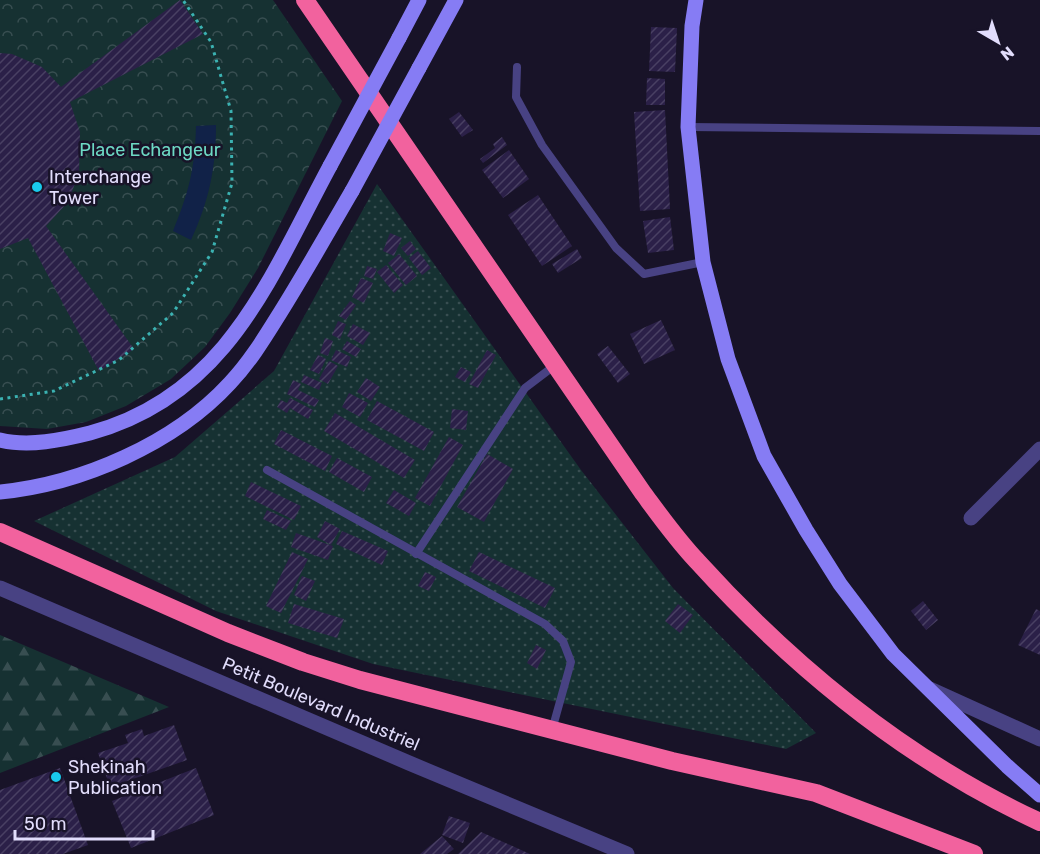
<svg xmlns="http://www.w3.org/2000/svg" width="1040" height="854" font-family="Rubik,sans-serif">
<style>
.grass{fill:url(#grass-dots)}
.forest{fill:url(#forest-firs)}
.park{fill:url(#park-crowns)}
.water{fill:#112248}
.building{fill:url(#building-hatch)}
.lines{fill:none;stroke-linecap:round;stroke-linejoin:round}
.path{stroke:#3bb2b2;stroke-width:3;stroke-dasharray:3 4.5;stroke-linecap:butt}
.lane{stroke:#484283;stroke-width:8}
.street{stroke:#484283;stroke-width:15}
.secondary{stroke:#867cf4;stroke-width:15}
.highway{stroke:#f2629e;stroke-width:18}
.secondary-bridge{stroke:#867cf4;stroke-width:15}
.poi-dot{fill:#19caec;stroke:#181328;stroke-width:2}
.labels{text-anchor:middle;stroke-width:5;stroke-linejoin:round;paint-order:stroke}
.park-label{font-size:18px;fill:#6dd8c4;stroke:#181328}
.poi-label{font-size:18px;fill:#e2ddfc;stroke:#181328;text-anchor:start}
.street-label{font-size:18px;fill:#e2ddfc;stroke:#181328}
</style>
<defs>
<pattern id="grass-dots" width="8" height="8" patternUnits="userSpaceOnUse" patternTransform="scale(1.5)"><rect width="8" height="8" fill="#163132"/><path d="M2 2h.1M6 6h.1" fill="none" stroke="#384e51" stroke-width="1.8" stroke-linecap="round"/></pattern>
<pattern id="forest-firs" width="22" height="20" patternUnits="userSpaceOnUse" patternTransform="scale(1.5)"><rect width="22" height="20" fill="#163132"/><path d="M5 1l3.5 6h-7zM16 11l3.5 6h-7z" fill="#384e51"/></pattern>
<pattern id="park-crowns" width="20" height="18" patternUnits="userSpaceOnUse" patternTransform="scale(1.5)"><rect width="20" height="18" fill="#163132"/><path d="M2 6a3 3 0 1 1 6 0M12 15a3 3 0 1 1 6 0" fill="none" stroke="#384e51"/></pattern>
<pattern id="building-hatch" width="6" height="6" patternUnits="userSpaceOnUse" patternTransform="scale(1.5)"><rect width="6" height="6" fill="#2b2048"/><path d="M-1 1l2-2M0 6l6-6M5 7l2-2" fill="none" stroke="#494063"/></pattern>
</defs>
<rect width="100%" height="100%" fill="#181328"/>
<path class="grass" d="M377,184L581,470L673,588L816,733L786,749L373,664L216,611L34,521L175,457L274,371Z"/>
<path class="forest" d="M0,635L169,707L0,773Z"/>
<path class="park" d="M0,0H273L342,101L258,268L230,313L205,347L171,379L126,406L86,422L47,429L0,426Z"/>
<path class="water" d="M216,125C216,168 209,201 191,240L173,231C189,192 195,168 196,126Z"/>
<g class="building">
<path d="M180,0L203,34L70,102L80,132L79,173L68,202L46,226L134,349L99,371L28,238L0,249V53L12,54L42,67L61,87Z"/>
<path d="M651,27L677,28L675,72L649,71Z"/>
<path d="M647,78L665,79V105H646Z"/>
<path d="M665,110L670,209L640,211L634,112Z"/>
<path d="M459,112L473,130L462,137L449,119Z"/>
<path d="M502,137L507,145L483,163L480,159L495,148L493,144Z"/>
<path d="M509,150L529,179L503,198L482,170Z"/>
<path d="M538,195L572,246L542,266L508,215Z"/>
<path d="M670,217L674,250L648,253L643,221Z"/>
<path d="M390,233L402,238L394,256L383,251Z"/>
<path d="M410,241L416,249L408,256L401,248Z"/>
<path d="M577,249L582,258L558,273L552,264Z"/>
<path d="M418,251L431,268L422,275L409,258Z"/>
<path d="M399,254L417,276L406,285L388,263Z"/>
<path d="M386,265L403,285L394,293L377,272Z"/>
<path d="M367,266L377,269L373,279L364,276Z"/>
<path d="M361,278L373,283L364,303L352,297Z"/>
<path d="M350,301L356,305L346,320L339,316Z"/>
<path d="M661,320L675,350L644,364L630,334Z"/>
<path d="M338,321L346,324L340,339L332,335Z"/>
<path d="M353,324L370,333L363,345L347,336Z"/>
<path d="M325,338L333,341L328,356L320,353Z"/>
<path d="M347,341L361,349L356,357L342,349Z"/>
<path d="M608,346L630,374L618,383L597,354Z"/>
<path d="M336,350L351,357L347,367L331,360Z"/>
<path d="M487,350L496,355L478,388L469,384Z"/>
<path d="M318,355L326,359L319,374L310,370Z"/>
<path d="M329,361L338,366L328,384L319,379Z"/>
<path d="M461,367L471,372L465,382L455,377Z"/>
<path d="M304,375L322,383L319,390L301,382Z"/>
<path d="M366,378L380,387L371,401L357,392Z"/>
<path d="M293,380L301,384L298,390L319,400L315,407L287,394Z"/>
<path d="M349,393L368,403L360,417L342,407Z"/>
<path d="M290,398L313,410L308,419L290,408L287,413L277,407L281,400L287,403Z"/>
<path d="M377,401L434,432L424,451L367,420Z"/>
<path d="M452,409L468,411L466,430L450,428Z"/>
<path d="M335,413L415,460L404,478L324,431Z"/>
<path d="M281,430L332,456L325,471L274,444Z"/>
<path d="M449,437L463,445L430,506L415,498Z"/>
<path d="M487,454L513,469L484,522L457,507Z"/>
<path d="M337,458L372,477L364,492L329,472Z"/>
<path d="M251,482L301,506L294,520L245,496Z"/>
<path d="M394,490L416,503L409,516L386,503Z"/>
<path d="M267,510L291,521L286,530L263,519Z"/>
<path d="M325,521L340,529L331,545L317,537Z"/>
<path d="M342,531L388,551L382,565L336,544Z"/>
<path d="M296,533L333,546L328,560L291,547Z"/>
<path d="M292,552L308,559L281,613L266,606Z"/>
<path d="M479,552L555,588L545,608L469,571Z"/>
<path d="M425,572L436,577L429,591L418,586Z"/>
<path d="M302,576L315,581L306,601L294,595Z"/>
<path d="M923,601L938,620L926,630L911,611Z"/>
<path d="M294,604L344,619L337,638L288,623Z"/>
<path d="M678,604L693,615L680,633L665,621Z"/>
<path d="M1036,609L1040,611V655L1018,645Z"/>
<path d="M536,645L546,650L537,669L527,663Z"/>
<path d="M174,725L187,760L110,787L98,753L128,743L125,735L142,729L144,736Z"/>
<path d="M60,768L88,845L63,854H0V790Z"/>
<path d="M196,768L214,815L131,848L112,801Z"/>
<path d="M449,816L470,823L463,843L442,835Z"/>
<path d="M481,832L530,854H458Z"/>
<path d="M442,836L454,849L447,854H420Z"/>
</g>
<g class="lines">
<path class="path" d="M0,399L54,391L119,360L173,313L212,252L232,183L231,111L211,42L183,0"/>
<g class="lane">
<path d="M517,67L516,97L542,145L616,248L644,274L703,262"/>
<path d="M688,127L1040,131"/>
<path d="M267,470L545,624L563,641L571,662L552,730"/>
<path d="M416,554L525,388L554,366"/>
</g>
<g class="street">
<path d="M971,518L1040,449"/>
<path d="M0,588L409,763L627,854"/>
<path d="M930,689L1040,739"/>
</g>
<g class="secondary">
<path d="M696,0L692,26L688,127L703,262L728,359L764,456L806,530L840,584L893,654L1007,766L1040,795"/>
<path d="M399,38L419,0"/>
<path d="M419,68L456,0"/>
<path d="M0,440C29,447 62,440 90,433C227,396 269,279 330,166"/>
<path d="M0,492C81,484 174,444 230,383C250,362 265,337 280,313C305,273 328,232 352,191"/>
</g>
<g class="highway">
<path d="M305,0L643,493C660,516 677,540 697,561C794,668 908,761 1040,822"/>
<path d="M0,532L228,633L303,662L360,680L672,761L816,793L974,854"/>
</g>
<g class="secondary-bridge">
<path d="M330,166L399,38"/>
<path d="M352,191L419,68"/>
</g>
</g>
<g class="poi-dot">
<circle cx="37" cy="187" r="6"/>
<circle cx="56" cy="777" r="6"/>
</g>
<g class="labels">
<g class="park-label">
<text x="150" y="156">Place Echangeur</text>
</g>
<g class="poi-label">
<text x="49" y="183">Interchange<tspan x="49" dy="21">Tower</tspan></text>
<text x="68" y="773">Shekinah<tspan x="68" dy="21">Publication</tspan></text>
</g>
<g class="street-label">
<text transform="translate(321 704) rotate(23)" y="6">Petit Boulevard Industriel</text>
</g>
</g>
<g transform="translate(998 42) rotate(141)" stroke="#181328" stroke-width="4.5" paint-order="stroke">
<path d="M0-4.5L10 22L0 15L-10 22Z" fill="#e2ddfc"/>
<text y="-9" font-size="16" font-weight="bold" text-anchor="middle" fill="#e2ddfc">N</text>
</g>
<path d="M15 830v9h138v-9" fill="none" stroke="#e2ddfc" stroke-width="3"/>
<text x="24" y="830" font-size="18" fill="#e2ddfc" stroke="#181328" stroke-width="4.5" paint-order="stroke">50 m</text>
</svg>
